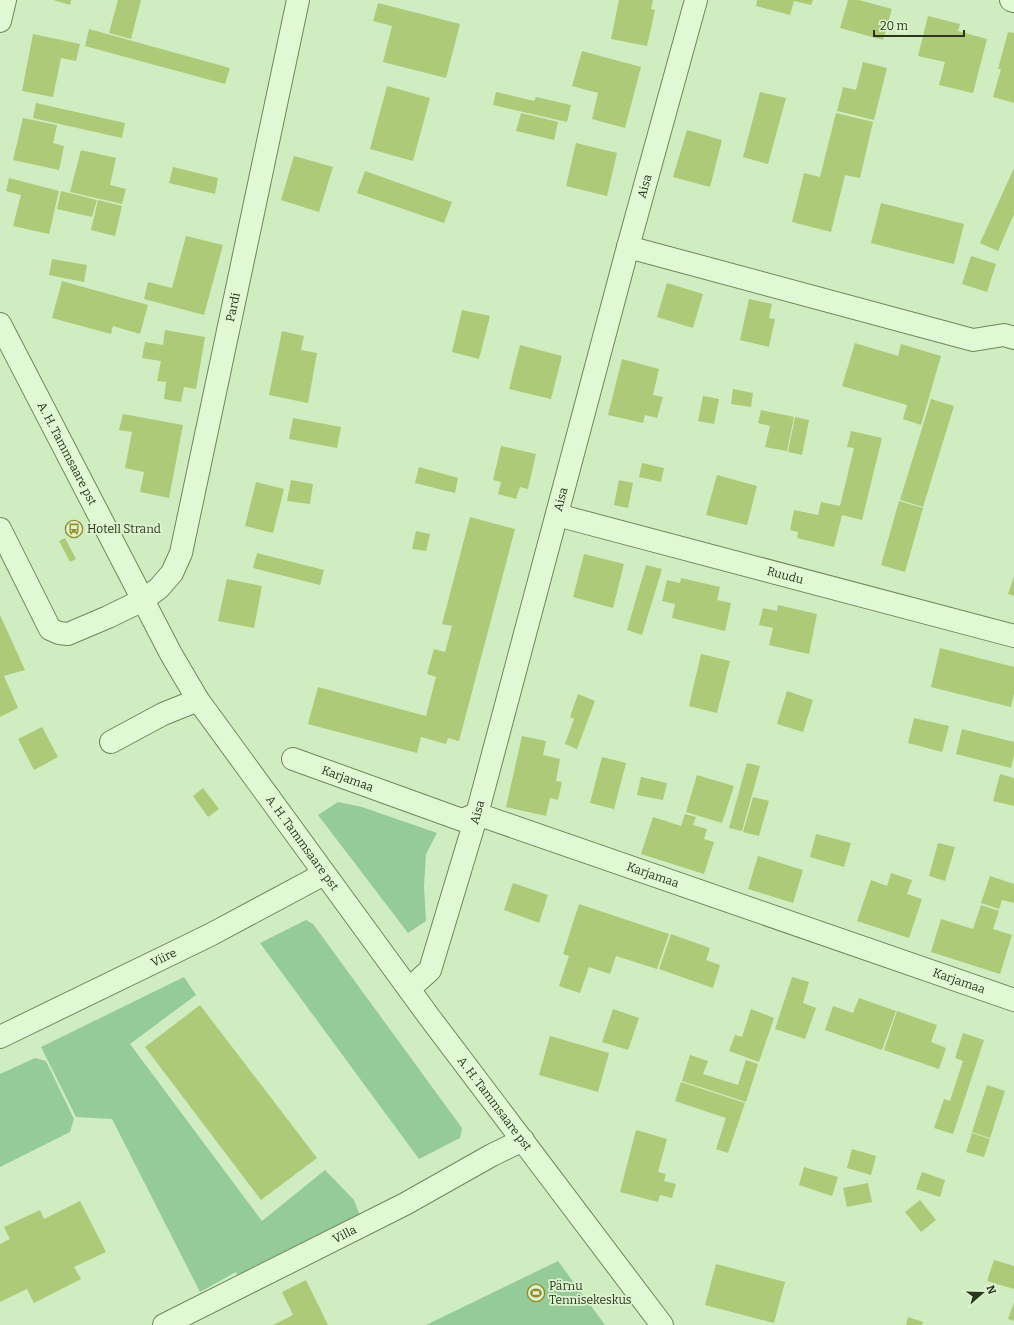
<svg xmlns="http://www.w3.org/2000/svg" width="1014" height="1325" font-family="Bitter,serif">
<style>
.green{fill:#95cb99}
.building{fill:#acca77}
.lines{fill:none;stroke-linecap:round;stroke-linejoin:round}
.minor-casing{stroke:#708659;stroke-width:24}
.minor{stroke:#e1f8d4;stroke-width:22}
.labels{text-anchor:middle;stroke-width:3.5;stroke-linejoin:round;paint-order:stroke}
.street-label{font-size:12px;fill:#2b361d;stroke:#ddf4d0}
.poi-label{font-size:12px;fill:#2b361d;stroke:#ddf4d0;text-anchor:start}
</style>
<rect width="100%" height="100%" fill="#d0edc1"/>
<g class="green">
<path d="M338,802L362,807L437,833L426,854L424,886L426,921L408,933L318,815Z"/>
<path d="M306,920L313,924L462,1128L460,1138L419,1159L260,943Z"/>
<path d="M184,977L196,995L130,1044L262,1221L325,1170L354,1200L360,1216L237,1275L236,1272L200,1292L112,1119L76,1117L41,1047Z"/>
<path d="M35,1058L46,1061L74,1119L70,1132L0,1167V1074Z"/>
<path d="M558,1261L605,1325H426Z"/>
</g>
<g class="building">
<path d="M53,0H71L70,5Z"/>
<path d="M118,0H141L131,39L109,33Z"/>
<path d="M619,0H653L651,9L655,10L647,46L611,39Z"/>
<path d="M757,0H813L811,5L794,1L790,15L756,6Z"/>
<path d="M848,0H859L892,9L883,40L840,28Z"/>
<path d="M378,3L460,24L446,78L383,62L392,26L373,21Z"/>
<path d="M928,16L960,24L958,31L987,39L973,93L939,85L945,62L918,56Z"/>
<path d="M89,29L230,68L225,84L85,46Z"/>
<path d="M1008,32L1014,33V103L993,97L1001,69H998Z"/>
<path d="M33,34L80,44L76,61L61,58L53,97L22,91Z"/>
<path d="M582,51L641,67L625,128L592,119L598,93L572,86Z"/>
<path d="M863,62L887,68L874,120L837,111L843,87L856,90Z"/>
<path d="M387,86L430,98L413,161L370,149Z"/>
<path d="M496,92L534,101L536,97L571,105L567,122L493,105Z"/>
<path d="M760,92L786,98L768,164L743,157Z"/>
<path d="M36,103L125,123L122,138L33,118Z"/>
<path d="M521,113L558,122L554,140L516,131Z"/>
<path d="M836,113L873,122L860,178L845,175L831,232L792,222L804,173L820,177Z"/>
<path d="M23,118L57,125L53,143L64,146L59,170L13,160Z"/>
<path d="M687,130L722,140L710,187L673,177Z"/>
<path d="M576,143L617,153L607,196L566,186Z"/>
<path d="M81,150L116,158L110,185L126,189L122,204L70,192Z"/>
<path d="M294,156L333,167L319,212L281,200Z"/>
<path d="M173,167L218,178L215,194L169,183Z"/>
<path d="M1014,168V214L998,251L980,243Z"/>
<path d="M365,171L452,202L444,223L357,193Z"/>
<path d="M9,178L59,191L49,234L13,226L21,195L6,191Z"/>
<path d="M61,191L97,200L92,217L57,209Z"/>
<path d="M98,200L122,206L115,236L91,230Z"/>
<path d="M881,203L964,224L954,264L871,243Z"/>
<path d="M186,236L223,245L204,315L144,299L148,282L172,288Z"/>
<path d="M971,256L996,264L987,292L962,284Z"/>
<path d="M52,259L87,265L84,282L49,275Z"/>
<path d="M62,281L148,305L140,334L113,326L111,334L52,318Z"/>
<path d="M667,283L703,294L693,328L657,317Z"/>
<path d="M749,299L772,304L769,318L775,319L769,347L740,340Z"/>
<path d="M462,310L490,316L479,359L452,352Z"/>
<path d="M165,330L205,337L196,389L184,387L181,402L164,399L166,382L157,381L161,361L142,358L145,342L163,345Z"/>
<path d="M282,331L304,336L301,350L317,353L308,403L269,395Z"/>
<path d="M855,343L898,356L901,344L941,356L921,425L903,419L907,405L842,386Z"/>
<path d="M520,345L562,356L551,399L509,389Z"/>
<path d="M622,359L659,369L653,395L663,397L657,418L645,415L643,423L608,415Z"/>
<path d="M733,389L753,393L751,407L731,404Z"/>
<path d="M703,396L719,399L714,424L698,421Z"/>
<path d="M931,399L954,406L923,507L900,500Z"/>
<path d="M761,410L794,417L787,451L765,447L770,426L758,423Z"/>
<path d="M123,414L183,425L169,498L140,492L144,472L125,468L132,432L119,430Z"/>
<path d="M795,417L809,420L802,455L788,452Z"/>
<path d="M293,418L341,427L337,448L289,439Z"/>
<path d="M851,431L882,438L862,520L842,515L834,547L797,538L798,532L790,530L794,510L818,515L821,502L840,506L854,448L847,447Z"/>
<path d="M501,446L536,454L528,489L520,487L516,499L498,494L501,482L493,480Z"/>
<path d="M642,463L664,468L661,482L639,477Z"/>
<path d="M419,467L458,478L455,493L415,483Z"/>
<path d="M717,475L757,486L747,525L706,515Z"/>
<path d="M291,480L313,484L310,504L287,501Z"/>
<path d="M619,480L633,483L628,508L614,505Z"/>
<path d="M256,482L284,489L273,533L245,526Z"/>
<path d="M899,501L923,508L905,572L881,565Z"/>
<path d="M470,517L515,529L459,741L448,738L446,744L421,737L417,753L308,724L318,687L426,716L436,677L427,674L434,649L445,652L452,626L442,624Z"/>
<path d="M416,531L430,534L426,551L412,549Z"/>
<path d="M65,538L76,559L70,562L59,541Z"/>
<path d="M257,553L324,570L320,585L253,568Z"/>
<path d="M584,554L624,564L613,608L573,597Z"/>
<path d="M646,565L662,569L642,635L627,630Z"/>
<path d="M1014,576V596L1008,594Z"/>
<path d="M681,578L720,587L717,600L731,603L725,631L672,618L675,604L662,601L667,580L680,583Z"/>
<path d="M227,579L262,586L254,628L218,621Z"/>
<path d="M778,605L817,614L809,654L769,645L773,628L759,625L763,608L777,611Z"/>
<path d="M0,615L25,670L4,676L18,708L0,717Z"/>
<path d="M940,648L1014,667V693L1011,707L931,687Z"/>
<path d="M701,654L730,661L717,713L689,706Z"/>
<path d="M787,691L813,700L803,732L777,724Z"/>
<path d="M578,694L595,701L577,749L565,744L574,719L570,717Z"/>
<path d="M914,718L949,726L942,752L908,743Z"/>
<path d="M42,727L58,757L34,770L18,739Z"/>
<path d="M962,729L1014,742V755L1011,768L956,754Z"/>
<path d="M522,736L546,741L543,755L560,759L556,781L562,782L558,800L550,798L546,816L506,807Z"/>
<path d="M602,757L626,763L614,809L590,803Z"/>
<path d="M747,763L760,766L742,831L729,828Z"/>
<path d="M1000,774L1014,778V806L993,801Z"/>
<path d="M697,775L734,786L722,823L686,812Z"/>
<path d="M641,777L667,783L663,800L637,795Z"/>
<path d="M203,788L219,809L208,817L193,796Z"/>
<path d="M753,797L769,801L759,836L743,832Z"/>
<path d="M685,814L696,817L693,825L707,829L704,839L714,842L704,874L641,854L653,817L681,826Z"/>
<path d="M816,834L851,843L844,867L810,857Z"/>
<path d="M938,843L955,847L945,881L929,876Z"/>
<path d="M758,856L803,870L793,903L748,889Z"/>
<path d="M891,873L912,880L907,894L922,899L909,938L857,921L871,880L887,886Z"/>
<path d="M990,876L1014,884V903L1002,900L999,909L981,903Z"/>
<path d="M513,883L548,895L539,923L504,910Z"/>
<path d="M579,904L669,934L657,969L616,956L610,974L589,967L580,993L559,986L569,956L563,954Z"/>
<path d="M981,905L999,911L993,929L1012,935L1000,974L931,952L941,919L973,929Z"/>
<path d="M671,934L710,948L706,960L720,965L713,988L659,969Z"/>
<path d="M792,977L809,982L803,1003L816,1008L805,1039L775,1029Z"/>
<path d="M859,998L896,1011L882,1050L825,1030L833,1006L853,1013Z"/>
<path d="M200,1005L317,1158L261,1200L145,1047Z"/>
<path d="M613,1009L639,1018L628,1050L602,1042Z"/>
<path d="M751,1009L774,1018L759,1062L729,1051L735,1035L742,1037Z"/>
<path d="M897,1011L937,1025L931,1042L946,1048L939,1069L884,1050Z"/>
<path d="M963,1033L984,1040L953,1134L934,1128L944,1099L950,1101L963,1061L955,1058Z"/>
<path d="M550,1036L609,1053L598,1092L539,1075Z"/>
<path d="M690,1055L708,1061L703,1074L738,1085L746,1060L758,1064L746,1102L682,1081Z"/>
<path d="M681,1082L745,1103L728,1153L716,1149L726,1118L675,1101Z"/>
<path d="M987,1085L1005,1091L990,1138L972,1132Z"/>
<path d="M636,1130L667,1139L658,1172L666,1174L664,1181L676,1184L672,1198L660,1195L658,1202L620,1192Z"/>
<path d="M972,1133L990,1139L984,1157L966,1152Z"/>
<path d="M852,1149L876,1156L871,1175L847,1168Z"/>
<path d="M804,1167L838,1177L832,1196L799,1185Z"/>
<path d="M922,1172L945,1180L940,1197L916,1189Z"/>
<path d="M868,1183L872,1202L847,1207L843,1188Z"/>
<path d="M920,1200L936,1220L921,1232L905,1212Z"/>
<path d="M80,1201L106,1252L74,1267L81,1279L34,1303L27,1289L0,1302V1244L10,1239L4,1227L40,1210L44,1219Z"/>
<path d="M994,1260L1014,1266V1289L987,1281Z"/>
<path d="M716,1264L785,1282L774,1323L705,1305Z"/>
<path d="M306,1280L328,1325H273L293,1315L282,1292Z"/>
<path d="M1014,1302V1321L1008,1319Z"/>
<path d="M908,1317L923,1322L922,1325H906Z"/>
</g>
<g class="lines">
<defs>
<g id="minor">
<path d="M1011,0L1014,1"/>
<path d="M0,21L5,0"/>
<path d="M628,247L973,340L1004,335L1014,338"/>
<path id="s1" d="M0,324L171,654L198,700L430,1018L662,1325"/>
<path id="s2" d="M557,515L1014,636"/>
<path id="s3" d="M0,529L50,629L59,633L68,634L108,617L143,600L159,588L172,573L181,553L298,0"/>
<path d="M111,742L163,714L198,700"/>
<path id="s4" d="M293,759L462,820L477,814L1014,1000"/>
<path id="s5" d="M409,989L430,970L477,814L628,247L696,0"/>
<path id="s6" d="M0,1037L210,935L324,874"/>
<path id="s7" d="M164,1325L405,1204L492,1155L523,1140"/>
</g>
</defs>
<use href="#minor" class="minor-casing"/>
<use href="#minor" class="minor"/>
</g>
<defs>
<symbol id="bus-ring" viewBox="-11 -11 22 22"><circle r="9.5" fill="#ddf4d0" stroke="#948d2a" stroke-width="1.5"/><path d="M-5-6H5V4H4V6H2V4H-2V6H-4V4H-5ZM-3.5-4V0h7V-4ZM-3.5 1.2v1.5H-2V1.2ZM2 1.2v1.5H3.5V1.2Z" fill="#948d2a"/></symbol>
<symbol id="stadium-ring" viewBox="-11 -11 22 22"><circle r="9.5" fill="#ddf4d0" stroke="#948d2a" stroke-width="1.5"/><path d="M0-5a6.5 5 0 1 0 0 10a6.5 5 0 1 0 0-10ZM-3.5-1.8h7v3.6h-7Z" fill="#948d2a"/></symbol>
</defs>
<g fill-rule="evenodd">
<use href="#bus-ring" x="64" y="519" width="20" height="20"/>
<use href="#stadium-ring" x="526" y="1283" width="20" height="20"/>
</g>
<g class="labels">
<g class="street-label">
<text dy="4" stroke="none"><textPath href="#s5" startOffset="841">Aisa</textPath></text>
<text dy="4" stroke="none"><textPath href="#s3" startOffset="526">Pardi</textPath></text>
<text dy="4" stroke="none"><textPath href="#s1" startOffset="146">A. H. Tammsaare pst</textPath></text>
<text dy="4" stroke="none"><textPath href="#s5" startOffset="517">Aisa</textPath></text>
<text dy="4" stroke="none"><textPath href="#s2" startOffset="236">Ruudu</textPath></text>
<text dy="4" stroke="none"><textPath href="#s4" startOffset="58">Karjamaa</textPath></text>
<text dy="4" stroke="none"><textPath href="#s5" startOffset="193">Aisa</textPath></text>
<text dy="4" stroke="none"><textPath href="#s1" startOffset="602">A. H. Tammsaare pst</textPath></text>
<text dy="4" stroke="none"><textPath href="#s4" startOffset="382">Karjamaa</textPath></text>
<text dy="4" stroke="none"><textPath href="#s6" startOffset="182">Viire</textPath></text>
<text dy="4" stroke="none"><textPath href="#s4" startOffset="706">Karjamaa</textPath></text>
<text dy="4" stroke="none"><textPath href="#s1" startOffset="926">A. H. Tammsaare pst</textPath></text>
<text dy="4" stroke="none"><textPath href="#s7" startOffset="202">Villa</textPath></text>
</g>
<g class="poi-label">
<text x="87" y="533">Hotell Strand</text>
<text x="549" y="1290">Pärnu<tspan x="549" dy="14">Tennisekeskus</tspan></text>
</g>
</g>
<g transform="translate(982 1293) rotate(70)" stroke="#ddf4d0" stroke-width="3" paint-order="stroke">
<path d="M0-3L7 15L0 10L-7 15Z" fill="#2b361d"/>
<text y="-6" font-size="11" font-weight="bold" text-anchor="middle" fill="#2b361d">N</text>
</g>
<path d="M874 30v6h90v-6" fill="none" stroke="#2b361d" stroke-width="2"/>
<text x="880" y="30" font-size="12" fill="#2b361d" stroke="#ddf4d0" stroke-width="3" paint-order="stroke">20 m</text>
</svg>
